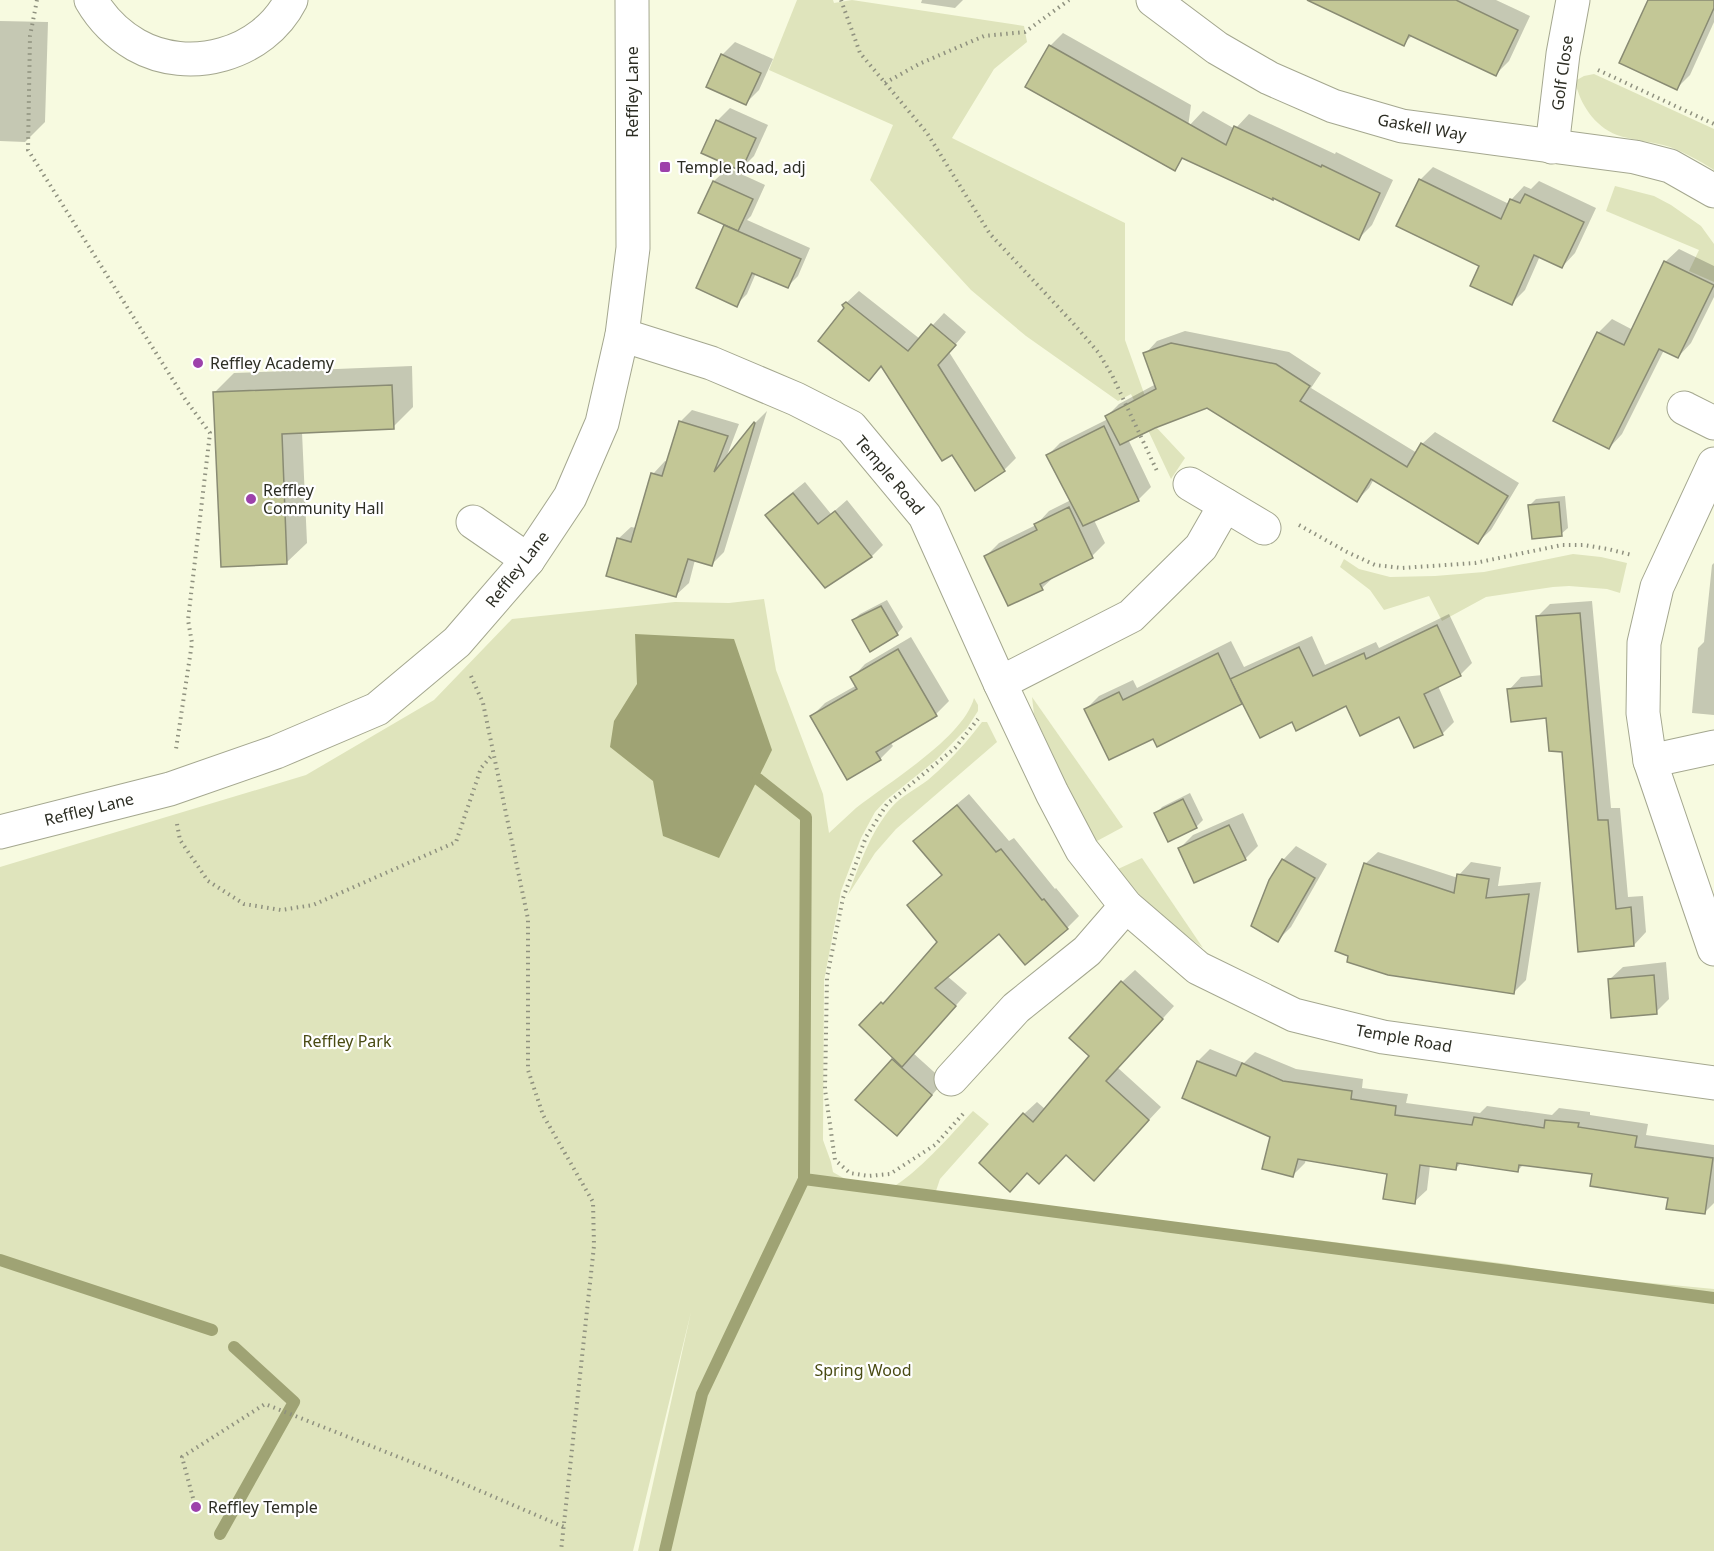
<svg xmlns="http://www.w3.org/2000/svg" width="1714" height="1551" font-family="'Noto Sans',sans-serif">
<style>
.green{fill:#dfe4bc}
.water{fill:#9fa374}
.shadow{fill:#0003}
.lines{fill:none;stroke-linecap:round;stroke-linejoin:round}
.stream{stroke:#9fa374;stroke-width:12}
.building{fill:#c3c796;stroke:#898b73;stroke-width:1.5}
.minor-casing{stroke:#a4a78f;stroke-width:35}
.path{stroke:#8f917f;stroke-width:4;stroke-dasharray:1.5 4.5;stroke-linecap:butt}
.minor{stroke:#fff;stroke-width:33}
.poi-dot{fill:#9d41ab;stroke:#fff;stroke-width:2}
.labels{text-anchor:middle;stroke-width:4.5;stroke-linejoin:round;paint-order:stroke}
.street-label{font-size:16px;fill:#2d2e24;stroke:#fff}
.poi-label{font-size:16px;fill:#2d2e24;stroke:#fff;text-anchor:start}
.park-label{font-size:16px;fill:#494b13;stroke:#fff}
</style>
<rect width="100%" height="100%" fill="#f7fae0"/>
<g class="green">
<path d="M797,0H833L834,3L852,0L1024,26L1027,42L994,69L952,138L1125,223V340L1156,427L1185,458L1171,479L1131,394L1118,401L1026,336L971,290L870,180L893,125L769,70Z"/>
<path d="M1594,74L1714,129V170C1700,161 1679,149 1663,145C1648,141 1631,140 1617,135C1594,126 1580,104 1575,81L1584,76Z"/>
<path d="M1615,186L1654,196L1671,205L1701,226L1714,244V282L1689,271L1699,250L1606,211Z"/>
<path d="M1573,554L1601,557L1627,563L1620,593L1607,589L1569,586L1553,587L1486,597L1442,621L1429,596L1384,610L1370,590L1340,567L1344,559L1359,569L1390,577L1435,576L1484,572Z"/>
<path d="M764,599L776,670L823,794L829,833C838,825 847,816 856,808C889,782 963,738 974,698L978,705V711L967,728L936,760L886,800L875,812L861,838L841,891L824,981L823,1140L831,1162L833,1172C842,1178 870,1191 881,1191C905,1189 956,1129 973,1111L989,1124L940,1179L934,1197L1162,1232L1174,1230L1262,1233L1508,1264L1567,1275L1714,1289V1551H638L691,1312L633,1551H0V867L306,775L434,700L512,619L675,602L729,603Z"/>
<path d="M1032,697L1123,827L1097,841L1077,809L1034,714Z"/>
<path d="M982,722H987L997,742L896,829L875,853L848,895C860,864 870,833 891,808C901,796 916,789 928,780C948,763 966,743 982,722Z"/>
<path d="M1142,858L1203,948C1171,924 1142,901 1118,869Z"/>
</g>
<path class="water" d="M635,634L734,639L772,750L719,858L663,836L653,781L610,747L614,721L637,684Z"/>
<g class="shadow">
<path d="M922,0H963L955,8L921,3Z"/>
<path d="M1317,0H1496L1530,16L1509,61L1496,74L1413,35L1403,44Z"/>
<path d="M1650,0H1714V22L1690,75L1677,88Z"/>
<path d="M0,21L48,22L45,122L25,142L0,141Z"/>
<path d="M1063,33L1191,105L1188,127L1203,111L1235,129L1249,114L1335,154L1336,152L1393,180L1372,225L1359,238L1050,46Z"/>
<path d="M735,42L773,59L759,90L746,103L722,55Z"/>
<path d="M730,108L768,125L754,156L741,169L717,121Z"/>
<path d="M1433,167L1509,204L1511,200L1524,186L1531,189L1539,181L1596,208L1575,253L1562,267L1540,256L1525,290L1512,303L1481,265L1420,180Z"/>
<path d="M728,168L765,185L751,216L747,220L810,248L798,276L788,286L756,273L747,294L736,305L726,226L727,224L700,212L714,181Z"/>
<path d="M1679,249L1714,266V297L1691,343L1678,357L1664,350L1622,434L1609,448L1555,421L1598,333L1612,319L1633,330L1665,262Z"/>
<path d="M859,291L920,339L944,313L966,332L949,352L1016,458L1004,470L952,453L883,366L869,379L844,305Z"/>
<path d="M1185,331L1289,352L1321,373L1311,388L1417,453L1422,444L1435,432L1519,483L1491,530L1478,542L1374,479L1369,488L1357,500L1207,407L1154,426L1128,439L1151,487L1139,499L1094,520L1105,543L1092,556L1056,575L1042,588L1009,604L986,556L999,543L1036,525L1049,511L1071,500L1048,455L1060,443L1108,419L1107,416L1119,404L1156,384L1145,354L1157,341Z"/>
<path d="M412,366L413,407L393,427L302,432L307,543L287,562L214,393L234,373Z"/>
<path d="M692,410L739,424L726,458L755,423L767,411L724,552L712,564L695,560L689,583L676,595L618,539L631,527L636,528L653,474L665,461L668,462L680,422Z"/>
<path d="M805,482L831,514L847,500L883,545L872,556L825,586L767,515L779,503Z"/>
<path d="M1565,496L1568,528L1561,534L1530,505L1536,499Z"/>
<path d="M1714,563V715L1692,713L1698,648L1704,642L1712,565Z"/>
<path d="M887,600L903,627L897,634L853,620L860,614Z"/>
<path d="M1592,601L1611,808H1620L1628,897L1643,896L1646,932L1634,945L1580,950L1563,750L1547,717L1509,690L1521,677L1543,675L1537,617L1550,604Z"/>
<path d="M1449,614L1472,663L1460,675L1438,686L1454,722L1442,734L1400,715L1346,704L1292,720L1243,701L1158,745L1153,737L1086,709L1099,696L1133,680L1137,688L1231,641L1244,667L1312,636L1325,665L1376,642L1379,648Z"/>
<path d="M911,637L949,701L936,714L890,742L893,746L880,759L812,716L825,703L857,685L852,678L865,664Z"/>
<path d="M1190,793L1203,820L1197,826L1169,840L1156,814L1162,807Z"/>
<path d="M969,794L1009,841L1014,838L1055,889L1056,888L1079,916L1067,928L999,932L947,976L967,993L913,1053L944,1081L910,1121L858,1100L895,1058L861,1025L894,991L895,992L939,942L943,874L915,841L927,829Z"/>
<path d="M1243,813L1258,846L1245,859L1180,848L1193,835Z"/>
<path d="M1296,846L1327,864L1291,927L1278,940L1283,860Z"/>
<path d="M1378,852L1458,878L1459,875L1471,862L1501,867L1498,886L1541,882L1526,980L1514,992L1365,864Z"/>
<path d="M1666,962L1669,999L1656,1012L1609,980L1623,967Z"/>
<path d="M1135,970L1174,1006L1118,1068L1161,1107L1094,1179L1024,1114L1037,1102L1045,1109L1091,1056L1122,982Z"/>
<path d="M1210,1049L1244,1063L1255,1052L1296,1069L1363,1079L1362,1088L1408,1094L1406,1103L1480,1113L1487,1106L1552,1115L1559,1108L1590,1112V1115L1648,1124L1646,1135L1714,1145V1203L1704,1213L1670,1197L1594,1173L1524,1164L1518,1170L1462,1162L1456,1168L1430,1165L1427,1190L1414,1202L1388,1172L1306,1159L1305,1163L1293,1175L1271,1136L1184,1098L1198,1061Z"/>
</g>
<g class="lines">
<g class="stream">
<path d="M804,1179L1714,1298"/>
<path d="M0,1260L212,1330"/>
<path d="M220,1534L294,1402L234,1347"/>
<path d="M665,1551L702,1394L804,1179L806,817L758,779"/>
</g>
</g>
<g class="building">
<path d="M1307,0H1456L1518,30L1496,76L1409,35L1404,46Z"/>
<path d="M1648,0H1714V8L1677,90L1619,63Z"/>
<path d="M1049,45L1226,145L1234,126L1321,167L1322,165L1380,193L1359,240L1273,198V200L1182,158L1175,171L1025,87Z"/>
<path d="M721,54L761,73L746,105L706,87Z"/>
<path d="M716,120L756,138L741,171L701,153Z"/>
<path d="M1419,179L1501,219L1510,199L1520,203L1525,194L1584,222L1562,268L1534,255L1512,305L1470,286L1479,266L1396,226Z"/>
<path d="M713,181L753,199L738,231L698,213Z"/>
<path d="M724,225L801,259L788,288L752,273L737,307L696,288Z"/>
<path d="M1664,261L1714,285L1678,358L1659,349L1609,449L1553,421L1597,332L1624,345Z"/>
<path d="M846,302L908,351L931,324L956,345L938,365L1005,471L975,491L952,455L942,461L881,366L869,381L818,341L844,308L842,305Z"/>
<path d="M1171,343L1276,364L1310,386L1300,401L1407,467L1421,443L1508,496L1478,544L1371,479L1357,502L1207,408L1155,428L1120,445L1105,416L1156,389L1143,353Z"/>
<path d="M392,385L394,429L282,434L287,564L221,567L213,392Z"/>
<path d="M679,421L728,436L714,472L754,422L755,423L712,566L688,559L676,597L606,576L617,538L631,542L651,473L662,476Z"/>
<path d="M1104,426L1139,501L1083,526L1046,455Z"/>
<path d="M793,493L818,524L835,511L872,557L825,588L765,515Z"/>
<path d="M1559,502L1562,536L1532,539L1528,505Z"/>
<path d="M1069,507L1093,558L1040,584L1043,590L1008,606L984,556L1037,530L1034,524Z"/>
<path d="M881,606L898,635L870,652L852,620Z"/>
<path d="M1580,613L1598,820H1608L1616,909L1631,907L1634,946L1578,952L1562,752L1549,751L1546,718L1511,722L1507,689L1542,686L1536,616Z"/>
<path d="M1437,625L1461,676L1424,694L1443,735L1414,748L1399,717L1360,736L1346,706L1296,731L1292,722L1260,738L1230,679L1299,647L1313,676L1364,653L1366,659Z"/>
<path d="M898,649L937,716L876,752L881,760L847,780L810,716L857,689L850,677Z"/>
<path d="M1218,653L1242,704L1157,747L1153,739L1109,760L1084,709L1119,692L1123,700Z"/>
<path d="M1183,799L1197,828L1168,842L1154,813Z"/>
<path d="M957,805L996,852L1001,849L1042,900L1044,899L1068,929L1025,965L999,934L935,988L956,1006L902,1067L859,1025L881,1002L883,1004L937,942L907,905L942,875L913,841Z"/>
<path d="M1229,825L1246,860L1194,883L1178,848Z"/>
<path d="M1282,859L1315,878L1278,942L1251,926L1269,880Z"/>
<path d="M1364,863L1454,893L1457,874L1489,879L1486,898L1529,894L1514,994L1388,975L1347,962L1348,956L1335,951Z"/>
<path d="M1654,975L1657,1014L1611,1018L1608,979Z"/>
<path d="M1121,981L1163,1019L1106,1081L1149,1120L1094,1181L1066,1155L1039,1184L1027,1173L1010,1192L979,1163L1023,1113L1033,1122L1089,1056L1069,1038Z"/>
<path d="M892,1059L932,1095L897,1136L855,1100Z"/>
<path d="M1197,1061L1236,1076L1242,1063L1283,1081L1352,1091L1351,1099L1396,1106L1395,1115L1472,1125L1474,1117L1544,1128L1545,1120L1579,1123L1578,1127L1637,1136L1635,1147L1713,1158L1705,1214L1666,1209L1668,1198L1590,1186L1592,1174L1519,1165L1518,1172L1457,1163L1456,1170L1420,1165L1415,1204L1383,1199L1387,1174L1298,1159L1293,1177L1262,1169L1270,1137L1182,1098Z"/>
</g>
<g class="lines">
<defs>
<g id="minor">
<path d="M91,0C102,19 117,34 136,45C189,75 263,55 291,0"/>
<path d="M1153,0L1217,48L1269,78L1333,106L1402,126L1635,157L1670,166L1714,191"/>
<path d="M1552,147L1563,54L1573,0"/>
<path d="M622,335L711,363L796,399L851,427L925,516L1000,683L1052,793L1082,850L1126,906L1198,968L1294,1015L1383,1037L1714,1083"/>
<path d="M1684,408L1714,423"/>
<path d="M1714,464L1657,587L1644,643L1643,713L1650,761L1714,949"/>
<path d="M1190,484L1264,528"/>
<path d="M473,522L528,560"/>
<path d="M1000,683L1131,616L1201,547L1225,505"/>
<path d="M1650,761L1714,747"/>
<path d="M0,832L170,789L276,752L377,709L457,642L528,560L570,497L602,423L622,335L633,248L632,0"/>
<path d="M951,1079L1016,1008L1087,951L1126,906"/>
</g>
</defs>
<use href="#minor" class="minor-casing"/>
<g class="path">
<path d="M37,0L30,36L28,150L185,399L210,433L188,620L192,643L176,749"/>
<path d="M841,0L860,53L927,133L990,234L1073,323L1098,352L1112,375L1157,471"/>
<path d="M1598,70L1714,124"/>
<path d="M885,83L919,64L984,36L1025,32L1069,0"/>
<path d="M1299,525L1347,552L1375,565L1402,568L1475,563L1562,545H1584L1608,549L1632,555"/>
<path d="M471,676L483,703L528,919V1070L543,1115L593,1202L594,1246L561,1551"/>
<path d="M177,824L180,840L208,881L244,904L281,910L313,905L456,842L481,768L493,754"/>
<path d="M963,1114L935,1145L890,1174L868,1176L850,1173L835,1160L825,1089L827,977L843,898L866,837L887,804L955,748L978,719"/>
<path d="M193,1498L182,1457L265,1404L434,1471L564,1527"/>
</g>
<use href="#minor" class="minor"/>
</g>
<g class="poi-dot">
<rect x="659" y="161" width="12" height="12" rx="3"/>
<circle cx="198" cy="363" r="6"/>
<circle cx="251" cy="499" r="6"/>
<circle cx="196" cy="1507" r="6"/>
</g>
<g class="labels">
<g class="street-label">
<text transform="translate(1562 73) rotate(-82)" y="6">Golf Close</text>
<text transform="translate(632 92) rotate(-90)" y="6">Reffley Lane</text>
<text transform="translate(1422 127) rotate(10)" y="6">Gaskell Way</text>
<text transform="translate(890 475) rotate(50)" y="6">Temple Road</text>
<text transform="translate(517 569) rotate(-52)" y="6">Reffley Lane</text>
<text transform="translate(89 809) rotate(-14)" y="6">Reffley Lane</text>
<text transform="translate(1404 1038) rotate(10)" y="6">Temple Road</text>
</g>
<g class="poi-label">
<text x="677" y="173">Temple Road, adj</text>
<text x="210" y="369">Reffley Academy</text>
<text x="263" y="496">Reffley<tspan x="263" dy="18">Community Hall</tspan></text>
<text x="208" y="1513">Reffley Temple</text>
</g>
<g class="park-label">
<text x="347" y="1047">Reffley Park</text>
<text x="863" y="1376">Spring Wood</text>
</g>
</g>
</svg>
